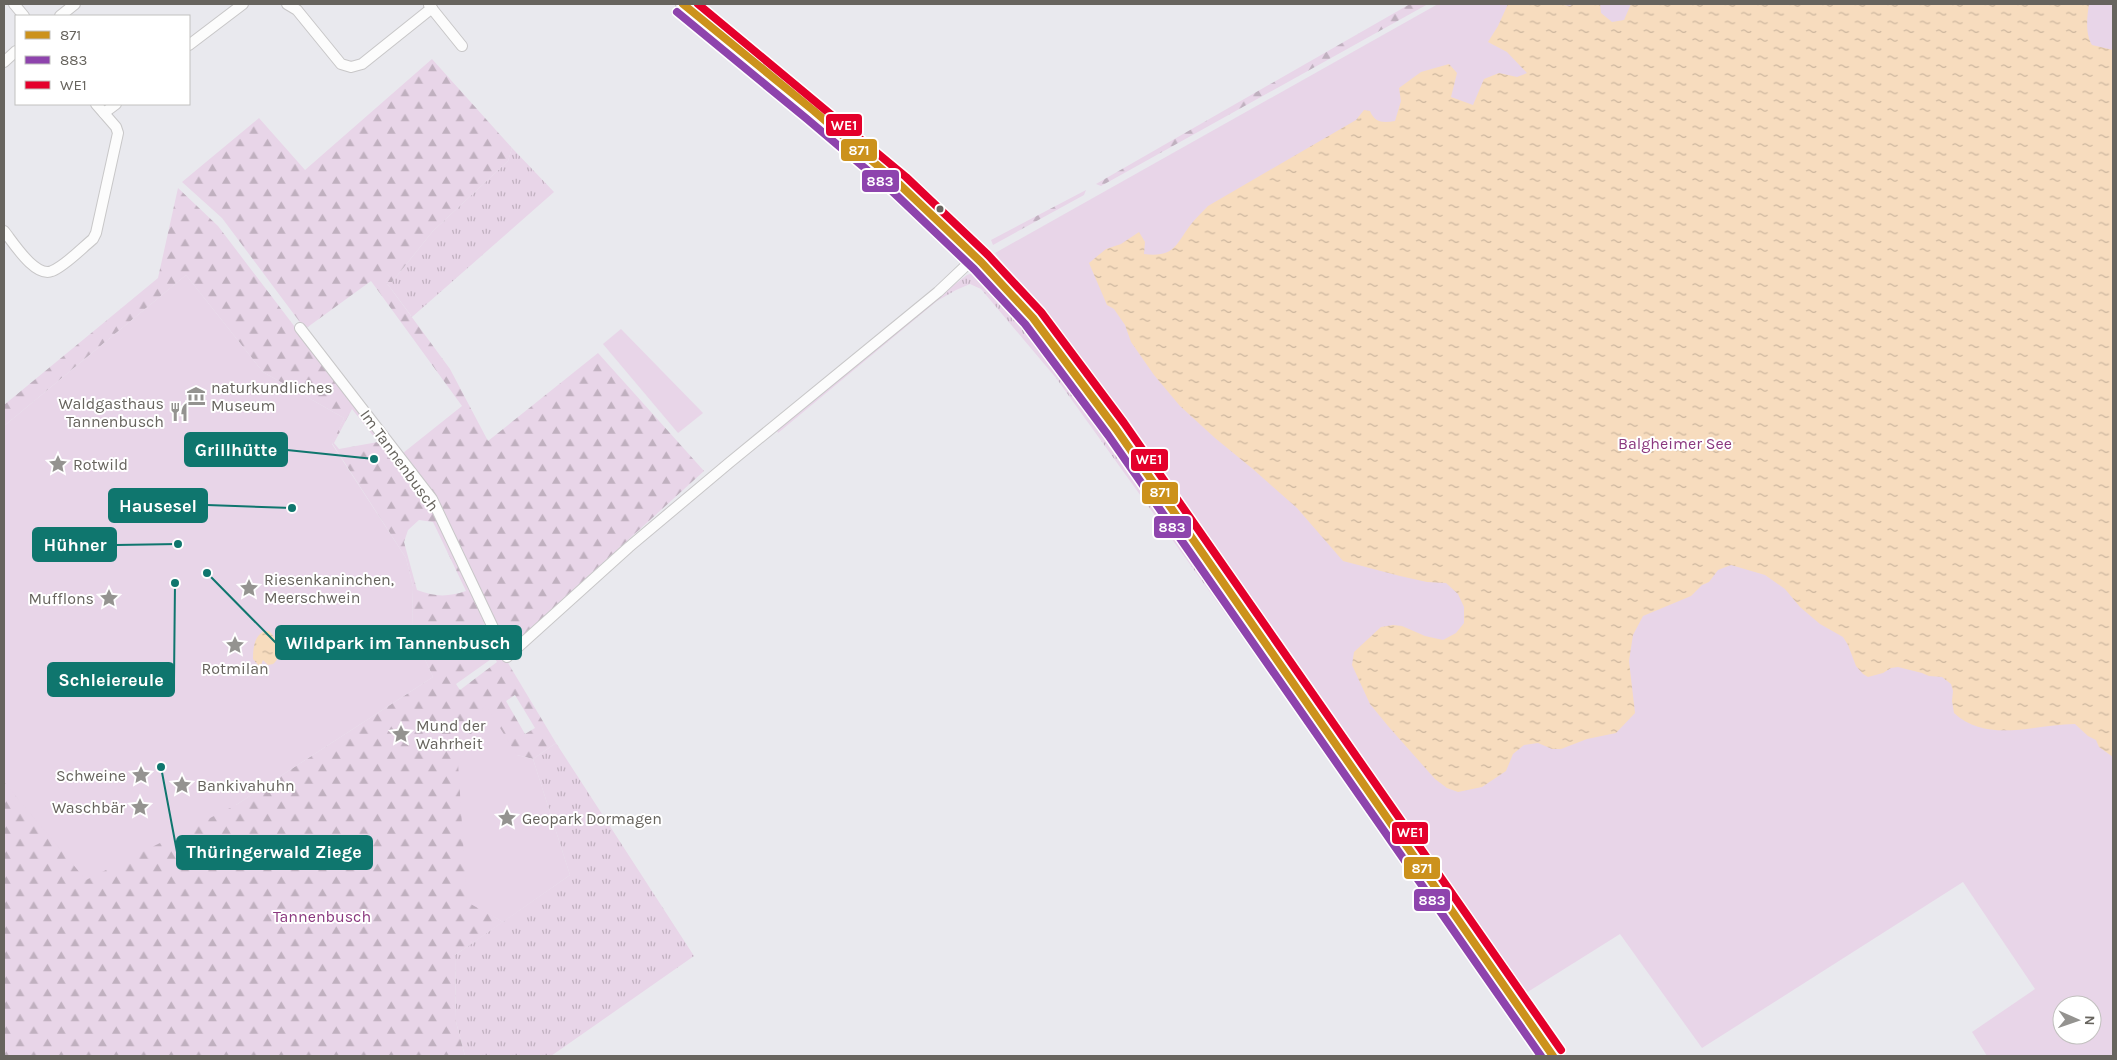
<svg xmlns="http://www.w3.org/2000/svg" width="2117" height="1060" font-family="Karla,sans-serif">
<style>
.grass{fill:url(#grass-tufts)}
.forest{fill:url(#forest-firs);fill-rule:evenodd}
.green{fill:#e8d5e8;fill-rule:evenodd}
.water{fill:url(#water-ripples)}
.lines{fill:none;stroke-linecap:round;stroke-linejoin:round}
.minor-casing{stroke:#c8c7c8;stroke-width:12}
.secondary-casing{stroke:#c7c7c7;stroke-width:16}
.minor{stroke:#fcfcfc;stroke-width:10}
.secondary{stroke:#fcfcfc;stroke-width:14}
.bus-1-casing{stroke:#fff;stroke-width:11}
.bus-2-casing{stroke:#fff;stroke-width:11}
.bus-3-casing{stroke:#fff;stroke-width:11}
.bus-1{stroke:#cc921c;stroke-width:8}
.bus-2{stroke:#8e44ad;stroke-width:8}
.bus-3{stroke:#e4002b;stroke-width:8}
.bus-dot{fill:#67645e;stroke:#fff;stroke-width:2}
.labels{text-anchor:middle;stroke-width:4;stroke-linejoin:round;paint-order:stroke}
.poi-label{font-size:16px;fill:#67645e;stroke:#fff;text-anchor:start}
.park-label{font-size:16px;fill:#8b397f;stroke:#fff}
.street-label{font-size:16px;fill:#67645e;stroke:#fff}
.leader{fill:none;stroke:#0f766e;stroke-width:2}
.callout-dot{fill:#0f766e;stroke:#fff;stroke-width:2}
.callout{fill:#0f766e;stroke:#0f766e;stroke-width:2}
.callout-label{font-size:18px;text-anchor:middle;font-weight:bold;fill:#fff}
.line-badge{stroke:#fff;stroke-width:2}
.badge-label{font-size:14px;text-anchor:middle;font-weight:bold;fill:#fff}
</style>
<defs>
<pattern id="grass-tufts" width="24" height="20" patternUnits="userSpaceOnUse" patternTransform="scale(1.25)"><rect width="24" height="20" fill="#e8d5e8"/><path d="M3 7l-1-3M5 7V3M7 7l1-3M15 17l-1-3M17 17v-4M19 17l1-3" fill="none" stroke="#c0b0bf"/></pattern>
<pattern id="forest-firs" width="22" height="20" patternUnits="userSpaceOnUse" patternTransform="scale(1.25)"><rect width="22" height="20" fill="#e8d5e8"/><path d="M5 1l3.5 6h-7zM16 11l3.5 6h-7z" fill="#c0b0bf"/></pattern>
<pattern id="water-ripples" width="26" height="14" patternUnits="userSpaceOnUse" patternTransform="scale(1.25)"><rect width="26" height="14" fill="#f7dcbe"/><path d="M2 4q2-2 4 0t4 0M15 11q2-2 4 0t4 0" fill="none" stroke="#ccb69e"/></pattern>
</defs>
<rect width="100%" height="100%" fill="#e9e9ee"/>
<!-- grass -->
<g class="grass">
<polygon points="512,148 554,192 412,317 386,282 392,282 433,231 508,161"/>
<polygon points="993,256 1069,350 1123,425 1541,1026 1539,1028 993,266"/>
<polygon points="975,272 981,274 988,281 1011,317 1043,344 1081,389 1547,1056 1540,1056 1447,927 1297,713 1056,378 981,289 970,284 956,290 937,301 778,433 776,428 934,300 967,275"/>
<polygon points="556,743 694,956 551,1056 465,1056 456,1022 455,955 570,875 533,759"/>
</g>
<!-- forest -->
<g class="forest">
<polygon points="1410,4 1428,4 1101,186 1096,184"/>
<polygon points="432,59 512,148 508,161 433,231 392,282 386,282 450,369 488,441 598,353 704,471 511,646 504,643 433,495 403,453 462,406 371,281 305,329 222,218 182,182 259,118 305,170"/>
<path d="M178,188L218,226L428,502L499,648L556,743L533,759L517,755L467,901L503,922L455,955L456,1022L465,1056H4V782L236,805L433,677L412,631L413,587L406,558L332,443L344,418L263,372L186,275L4,426V405L158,278ZM352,409L378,442L339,449L334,443ZM419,520L433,522L466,591C448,597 435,597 417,590L404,542L408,530ZM494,657L497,662L460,690L456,684ZM515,695L535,728L525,734L506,701Z"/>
<polygon points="1086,190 1084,195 993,245 991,240"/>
</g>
<!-- green -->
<g class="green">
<path d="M1438,4H2113V1056H1987L1972,1032L2035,989L1963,882L1702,1048L1620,934L1523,995L1126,421L1071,347L995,253ZM2062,1005H2092V1035H2062Z"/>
<polygon points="186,275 263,372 344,418 332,444 406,558 413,587 412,631 433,677 236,805 86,880 4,782 4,426"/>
<polygon points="621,329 703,413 678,433 603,344"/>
<polygon points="485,704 517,755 533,759 570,875 503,922 467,902 458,763"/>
</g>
<!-- water -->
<g class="water">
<path d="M1508,4H1557L1570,6L1573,4H1600L1601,13L1612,22L1624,20L1631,4H2089C2087,17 2085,33 2092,45L2113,50V757L2099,747L2096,740L2088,736L2075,724C2035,724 1988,744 1954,713L1952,701L1953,691L1951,684L1942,677L1929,676L1922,673L1898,667L1891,668L1883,673L1868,677L1863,674L1856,666L1848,645L1843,637L1820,624L1800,607L1785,589L1765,575L1731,565L1718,570L1709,582L1702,585L1691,596L1643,616L1633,635L1629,661L1635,713L1616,733L1587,739L1561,749H1552L1538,743L1524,745L1513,754L1506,771L1482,787L1458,792L1447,788L1435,779L1388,726L1370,704L1352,665L1354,652L1381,627L1393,625L1402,626L1425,636L1443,640L1456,633L1464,623V607L1458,594L1446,583L1427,582L1400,576L1343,561L1297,508L1254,470L1215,438L1180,406L1154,375L1131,342L1125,325L1114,309L1107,305L1089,263L1106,249L1121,244L1139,232L1145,242L1144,254C1176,258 1176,243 1192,223C1197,217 1203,211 1208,206L1356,120L1364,110L1370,111C1375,123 1383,123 1395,121L1401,101L1399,88L1421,72L1449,64L1457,73L1451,97L1473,105L1484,79L1499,73L1517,77L1527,73L1507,52L1488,42L1498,26Z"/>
<path d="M264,631H269C278,640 284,655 273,664L268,665L263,660L261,665L259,666L253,659C253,648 254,637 264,631Z"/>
</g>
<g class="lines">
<!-- minor casing -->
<g class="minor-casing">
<g id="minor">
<polyline points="14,4 24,16"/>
<polyline points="287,4 297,10 341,64 351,67 362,64 432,8"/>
<polyline points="429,5 462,46"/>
<polyline points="60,16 75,4"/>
<polyline points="189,45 243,4"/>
<polyline points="4,62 16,51"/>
<polyline points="104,113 116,104"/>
<path d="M4,231C13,242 35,278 52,271C65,266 82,248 93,239L96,233L118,133L116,127L96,104"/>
<polyline points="300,328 432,499 507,657 629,547 729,463 938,292 975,257"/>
</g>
</g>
<!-- secondary casing -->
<g class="secondary-casing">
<path id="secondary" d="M683,4C798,99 919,191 1020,303C1055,342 1085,386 1116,429L1553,1056"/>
</g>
<!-- minor -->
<use href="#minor" class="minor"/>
<!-- secondary -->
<use href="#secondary" class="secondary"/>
<!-- bus-1 casing -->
<g class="bus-1-casing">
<polyline id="bus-1" points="683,4 814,111 899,184 981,262 1033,318 1116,429 1553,1056"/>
</g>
<!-- bus-2 casing -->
<g class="bus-2-casing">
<polyline id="bus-2" points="677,12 807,119 893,192 974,269 1025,324 1108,435 1541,1056"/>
</g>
<!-- bus-3 casing -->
<g class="bus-3-casing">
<polyline id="bus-3" points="698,4 906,177 988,255 1041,312 1124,423 1561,1050"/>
</g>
<!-- bus-1 -->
<use href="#bus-1" class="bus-1"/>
<!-- bus-2 -->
<use href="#bus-2" class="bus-2"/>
<!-- bus-3 -->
<use href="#bus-3" class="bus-3"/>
</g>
<!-- icons -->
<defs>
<g id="museum-bare" transform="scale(1.5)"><path d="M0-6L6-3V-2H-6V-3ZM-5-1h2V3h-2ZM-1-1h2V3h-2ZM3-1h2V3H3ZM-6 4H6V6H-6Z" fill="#949390" stroke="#fff" stroke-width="2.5" paint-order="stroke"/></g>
<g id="restaurant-bare" transform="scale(1.5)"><path d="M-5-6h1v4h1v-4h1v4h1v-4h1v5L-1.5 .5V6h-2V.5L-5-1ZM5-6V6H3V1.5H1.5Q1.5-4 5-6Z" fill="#949390" stroke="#fff" stroke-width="2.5" paint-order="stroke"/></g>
<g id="sight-bare" transform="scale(1.5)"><path d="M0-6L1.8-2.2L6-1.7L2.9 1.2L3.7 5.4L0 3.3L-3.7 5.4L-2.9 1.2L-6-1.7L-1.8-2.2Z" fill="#949390" stroke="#fff" stroke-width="2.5" paint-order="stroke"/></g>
</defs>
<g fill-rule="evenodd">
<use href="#museum-bare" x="196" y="396"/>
<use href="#restaurant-bare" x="179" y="412"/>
<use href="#sight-bare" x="58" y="464"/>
<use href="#sight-bare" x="249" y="588"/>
<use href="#sight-bare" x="109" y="598"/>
<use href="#sight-bare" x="235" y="645"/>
<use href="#sight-bare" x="401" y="734"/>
<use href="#sight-bare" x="141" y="775"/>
<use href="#sight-bare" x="182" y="785"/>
<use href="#sight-bare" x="140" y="807"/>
<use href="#sight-bare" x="507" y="818"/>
</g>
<!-- markers -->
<circle class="bus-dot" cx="940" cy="209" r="4.5"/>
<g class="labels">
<!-- poi labels -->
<g class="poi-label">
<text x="211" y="393">naturkundliches<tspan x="211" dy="18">Museum</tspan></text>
<text x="164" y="409" text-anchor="end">Waldgasthaus<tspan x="164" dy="18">Tannenbusch</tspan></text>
<text x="73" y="470">Rotwild</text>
<text x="264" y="585">Riesenkaninchen,<tspan x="264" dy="18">Meerschwein</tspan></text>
<text x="94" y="604" text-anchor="end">Mufflons</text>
<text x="235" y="674" text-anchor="middle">Rotmilan</text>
<text x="416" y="731">Mund der<tspan x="416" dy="18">Wahrheit</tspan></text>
<text x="126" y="781" text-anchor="end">Schweine</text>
<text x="197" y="791">Bankivahuhn</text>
<text x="125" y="813" text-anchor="end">Waschbär</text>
<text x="522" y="824">Geopark Dormagen</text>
</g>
<!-- park labels -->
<g class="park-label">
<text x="1675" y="449">Balgheimer See</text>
<text x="322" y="922">Tannenbusch</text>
</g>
<!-- street labels -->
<g class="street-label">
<text transform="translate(400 460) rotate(54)" y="6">Im Tannenbusch</text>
</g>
</g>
<!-- callouts -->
<path class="leader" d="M374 459L287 450M292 508L207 505M178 544L116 545M207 573L276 643M175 583L174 679M161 767L177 852"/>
<g class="callout-dot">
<circle cx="374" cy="459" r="5"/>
<circle cx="292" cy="508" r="5"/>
<circle cx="178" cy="544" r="5"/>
<circle cx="207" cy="573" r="5"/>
<circle cx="175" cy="583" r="5"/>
<circle cx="161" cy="767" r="5"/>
</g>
<g class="callout">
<rect x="185" y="433" width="102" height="33" rx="5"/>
<rect x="109" y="489" width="98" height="33" rx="5"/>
<rect x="33" y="528" width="83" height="33" rx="5"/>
<rect x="276" y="626" width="245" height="33" rx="5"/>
<rect x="48" y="663" width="126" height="33" rx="5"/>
<rect x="177" y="836" width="195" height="33" rx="5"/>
</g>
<g class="callout-label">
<text x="236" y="456">Grillhütte</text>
<text x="158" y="512">Hausesel</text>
<text x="75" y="551">Hühner</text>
<text x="398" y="649">Wildpark im Tannenbusch</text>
<text x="111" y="686">Schleiereule</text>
<text x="274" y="858">Thüringerwald Ziege</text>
</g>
<g class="line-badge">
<rect x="825" y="113" width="38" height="24" rx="5" fill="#e4002b"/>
<rect x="840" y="138" width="38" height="24" rx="5" fill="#cc921c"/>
<rect x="861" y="169" width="39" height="24" rx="5" fill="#8e44ad"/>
<rect x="1130" y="448" width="39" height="24" rx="5" fill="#e4002b"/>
<rect x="1141" y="481" width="38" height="24" rx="5" fill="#cc921c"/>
<rect x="1153" y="515" width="39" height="24" rx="5" fill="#8e44ad"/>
<rect x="1391" y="821" width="38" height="24" rx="5" fill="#e4002b"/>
<rect x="1403" y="856" width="38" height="24" rx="5" fill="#cc921c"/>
<rect x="1413" y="888" width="38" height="24" rx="5" fill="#8e44ad"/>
</g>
<g class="badge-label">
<text x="844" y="130">WE1</text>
<text x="859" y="155">871</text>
<text x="880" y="186">883</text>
<text x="1149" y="464">WE1</text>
<text x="1160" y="497">871</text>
<text x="1172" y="532">883</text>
<text x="1410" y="837">WE1</text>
<text x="1422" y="873">871</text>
<text x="1432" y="905">883</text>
</g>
<!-- border -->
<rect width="2117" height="1060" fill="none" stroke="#67645e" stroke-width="10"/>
<!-- legend -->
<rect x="15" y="15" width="175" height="90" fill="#ffffff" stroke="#c2c1bf"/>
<rect x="25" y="31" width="25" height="8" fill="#cc921c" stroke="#c2c1bf"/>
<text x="60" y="40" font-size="15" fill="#67645e">871</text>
<rect x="25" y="56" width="25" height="8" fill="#8e44ad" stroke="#c2c1bf"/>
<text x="60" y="65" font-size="15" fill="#67645e">883</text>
<rect x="25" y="81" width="25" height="8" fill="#e4002b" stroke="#c2c1bf"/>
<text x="60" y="90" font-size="15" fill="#67645e">WE1</text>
<!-- north arrow -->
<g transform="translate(2077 1020) rotate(92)"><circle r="24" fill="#ffffff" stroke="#c2c1bf"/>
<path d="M0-4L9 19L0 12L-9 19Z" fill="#949390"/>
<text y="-8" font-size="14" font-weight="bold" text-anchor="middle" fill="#67645e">N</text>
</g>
</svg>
